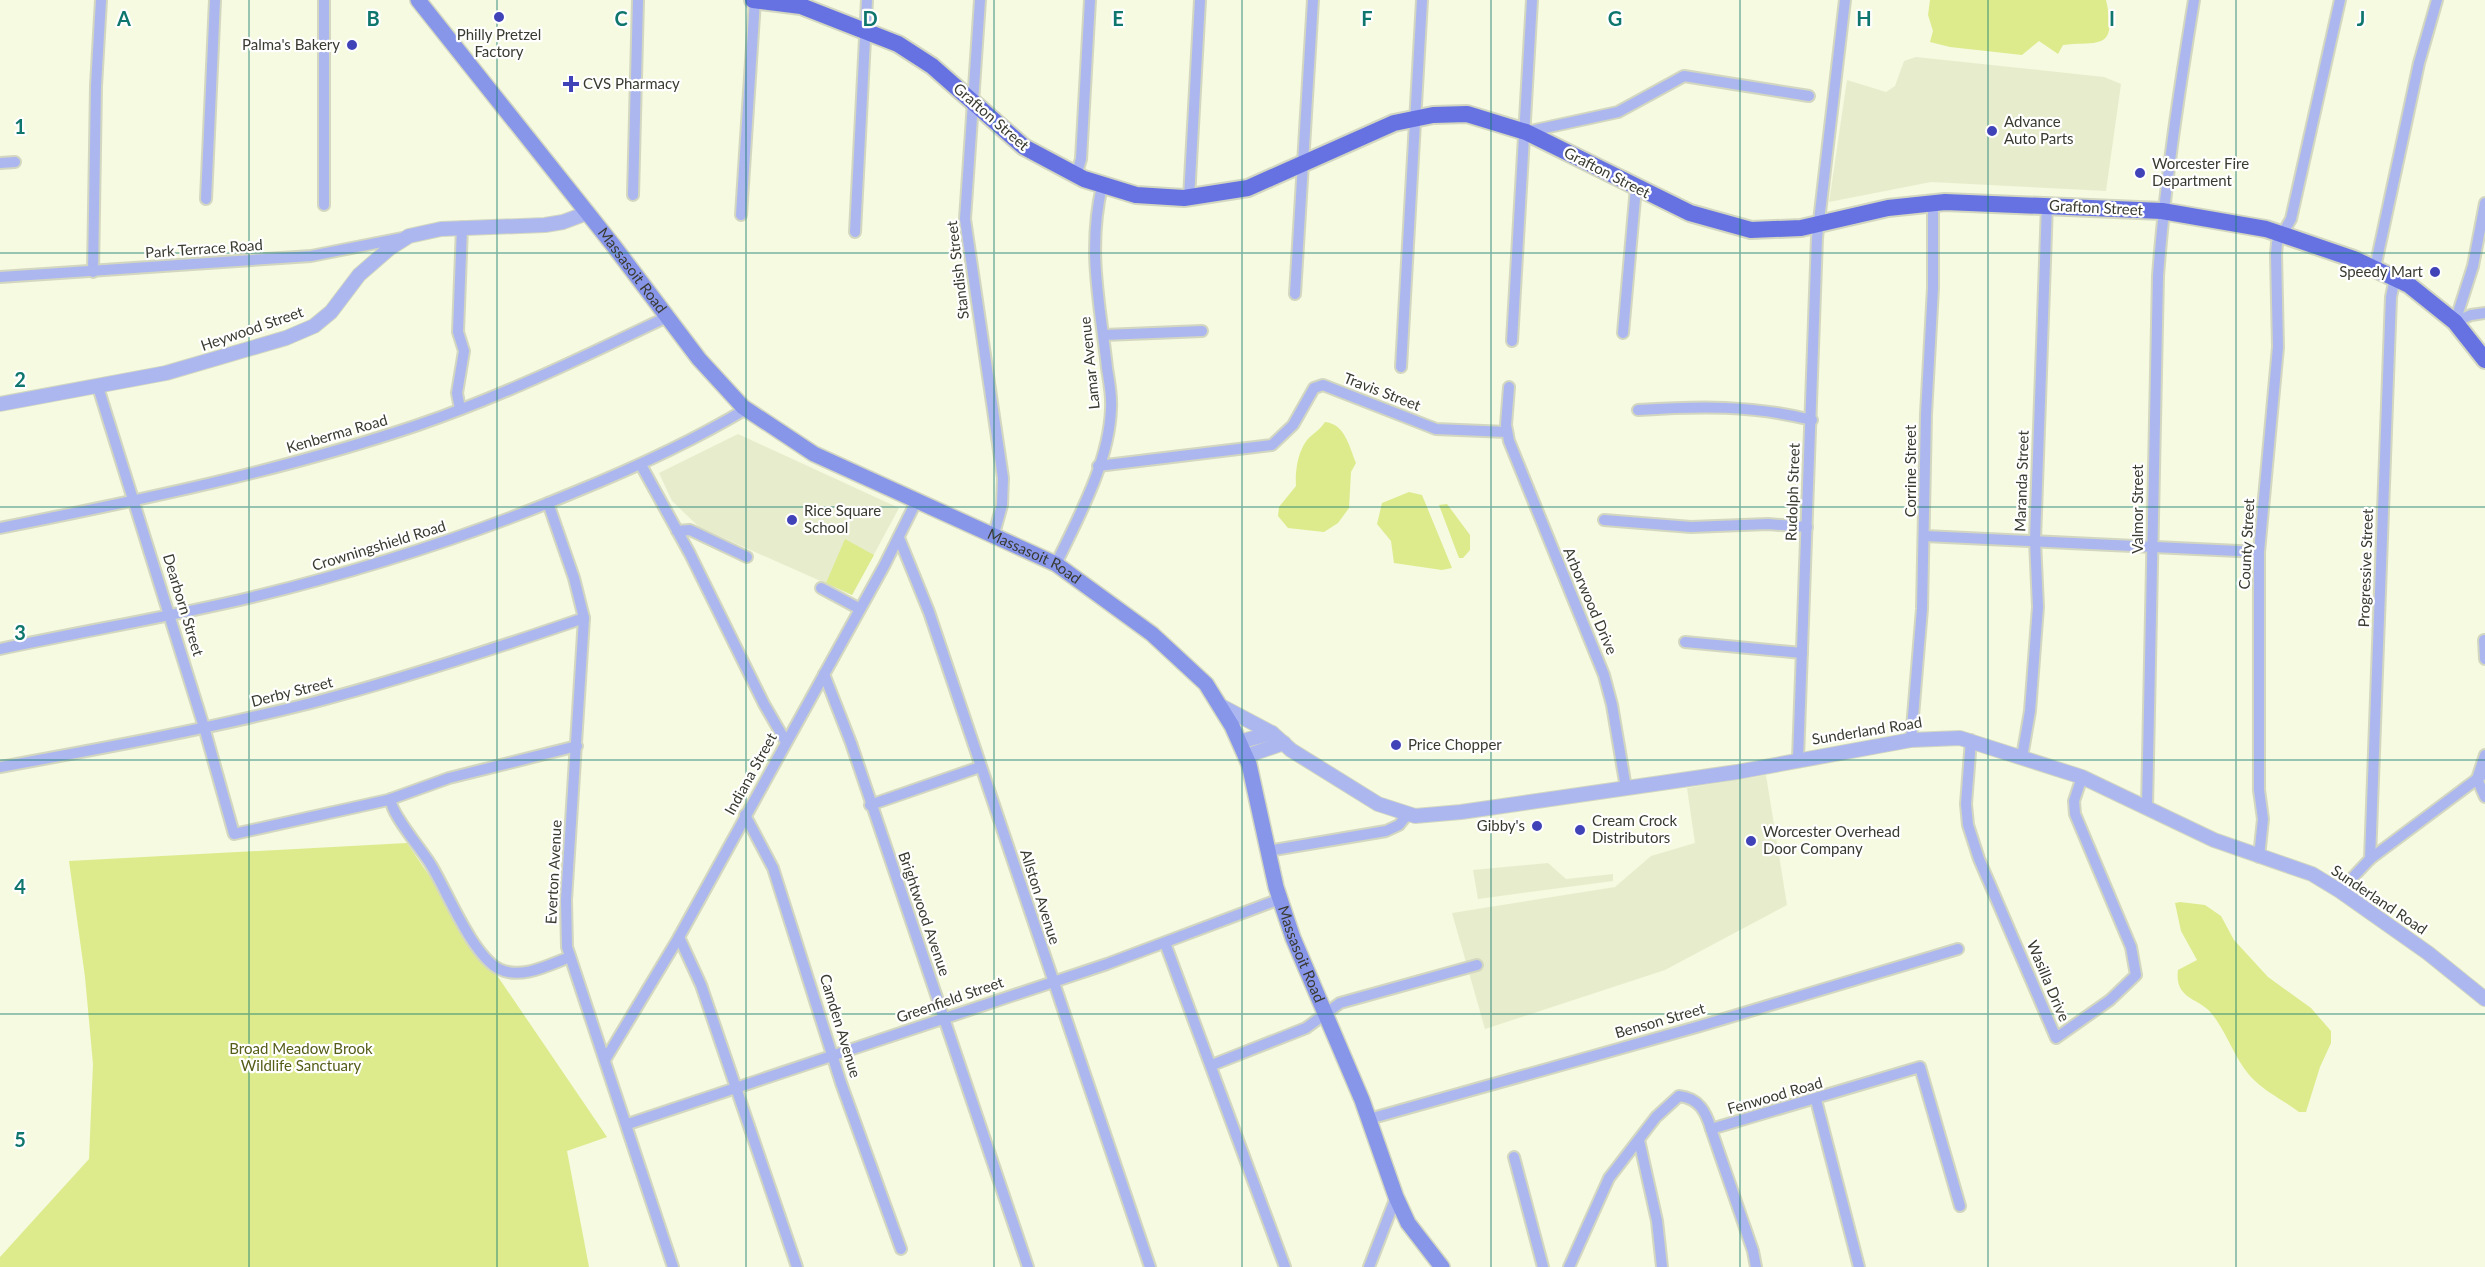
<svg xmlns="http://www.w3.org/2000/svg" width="2485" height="1267" font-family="Lato,sans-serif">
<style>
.built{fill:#e7edcc}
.green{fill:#ddeb8d}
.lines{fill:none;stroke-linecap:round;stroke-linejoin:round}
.minor-casing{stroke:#d3d7c0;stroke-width:14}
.tertiary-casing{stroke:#d3d7c0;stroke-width:16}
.secondary-casing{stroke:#d3d7c0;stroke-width:18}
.trunk-casing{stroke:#d3d7c0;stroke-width:20}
.minor{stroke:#acb7f0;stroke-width:10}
.tertiary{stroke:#acb7f0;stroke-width:14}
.secondary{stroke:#8896ea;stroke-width:15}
.trunk{stroke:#6672e2;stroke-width:16}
.grid{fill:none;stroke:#0f766e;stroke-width:1.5;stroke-opacity:0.55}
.poi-dot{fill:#4043b7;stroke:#fff;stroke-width:2}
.labels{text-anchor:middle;stroke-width:4.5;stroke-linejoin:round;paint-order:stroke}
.poi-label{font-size:15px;fill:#393a30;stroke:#fff;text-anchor:start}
.street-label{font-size:15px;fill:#393a30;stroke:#fff}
.park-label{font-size:15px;fill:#565d17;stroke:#fff}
.grid-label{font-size:20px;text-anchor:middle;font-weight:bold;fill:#0f766e;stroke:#fff;stroke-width:4.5;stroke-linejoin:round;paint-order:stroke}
</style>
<rect width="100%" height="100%" fill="#f5fae0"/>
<!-- built -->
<g class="built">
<polygon points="1916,57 2104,77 2121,84 2106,191 1931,182 1829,202 1847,80 1886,92 1895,86 1904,61"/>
<polygon points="738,434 899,508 852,595 699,527 672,501 659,473"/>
<polygon points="1766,775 1787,905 1665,970 1485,1029 1452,913 1615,887 1651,856 1695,843 1687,788"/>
<polygon points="1548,863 1566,879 1613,874 1613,881 1478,899 1473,870"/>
</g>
<!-- green -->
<g class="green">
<path d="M1930,0H2106C2118,52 2098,41 2063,45L2058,54L2039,41L2022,55L1950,47L1930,42L1933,31L1928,15Z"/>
<path d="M1325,422C1345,424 1349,446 1356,463L1351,472L1349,508L1338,523L1324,532L1288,528L1278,516L1279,507L1296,486C1295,471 1298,447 1311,436C1317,431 1320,429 1325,422Z"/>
<polygon points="1409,492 1422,495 1452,568 1442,570 1394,563 1391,541 1377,524 1382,503"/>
<polygon points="1447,504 1470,535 1470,550 1463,558 1459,558 1439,505"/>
<polygon points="845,539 874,555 852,595 826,583"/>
<polygon points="407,843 607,1137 567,1151 589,1267 0,1267 0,1257 89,1159 93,1064 85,977 69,861"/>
<path d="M2180,902L2205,905L2221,916L2234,940L2268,977L2311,1008L2331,1031V1043L2320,1067L2306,1112H2299C2285,1101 2267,1093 2254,1080C2235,1061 2228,1034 2212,1014C2200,998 2174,1000 2178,970L2197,960L2181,931L2175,903Z"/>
</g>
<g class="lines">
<!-- minor casing -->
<g class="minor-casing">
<g id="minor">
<polyline points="324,0 324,205"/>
<polyline points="980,0 965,219 1003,478 1002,505 994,534"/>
<polyline points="1526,132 1618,112 1684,76 1809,96"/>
<polyline points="0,163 15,162"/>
<polyline points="1076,176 1081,159 1090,0"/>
<polyline points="633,195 638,0"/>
<polyline points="1189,198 1200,0"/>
<polyline points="206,199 215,0"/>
<polyline points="741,215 755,0"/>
<polyline points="855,232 867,0"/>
<polyline points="2375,268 2419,63 2437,0"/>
<polyline points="93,272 96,86 101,0"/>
<polyline points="0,277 311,256 402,238"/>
<polyline points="1295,294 1313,0"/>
<polyline points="2455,322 2473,266 2485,203"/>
<polyline points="2455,322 2471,315 2485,313"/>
<polyline points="1623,333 1636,187"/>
<polyline points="1104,335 1202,331"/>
<polyline points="1512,341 1532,0"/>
<polyline points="1401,367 1422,0"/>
<polyline points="98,387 204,727 234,834 388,800 449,778 577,746"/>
<polyline points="1509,387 1506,425 1509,441 1604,675 1612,705 1626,788"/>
<polyline points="460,409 457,393 464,351 458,332 462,227"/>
<path d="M1638,410C1700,406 1751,405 1812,420"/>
<polyline points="641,465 690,554 764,704 786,742"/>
<polyline points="1098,466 1272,445 1293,425 1314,388 1323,385 1436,429 1507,432"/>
<polyline points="548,503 574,578 584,618 566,900 567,947 673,1267"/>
<polyline points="1604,520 1691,527 1768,524 1807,527"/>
<path d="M0,528C140,500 282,471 418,425C503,396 585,356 667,317"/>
<polyline points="677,531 690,530 747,557"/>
<polyline points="1925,536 2259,552"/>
<polyline points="899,538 929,612 1150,1267"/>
<path d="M1056,564C1079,516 1109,462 1111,409C1112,395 1109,381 1107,368C1100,303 1087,251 1102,186"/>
<polyline points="821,588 860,609"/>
<polyline points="2484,640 2485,659"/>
<polyline points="1685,642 1802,653"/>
<path d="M0,649C84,631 169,617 253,597C363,570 470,536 575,492C634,468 691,442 746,409"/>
<polyline points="824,674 851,743 1028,1267"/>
<polyline points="1911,740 1922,609 1926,414 1933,288 1933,203"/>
<polyline points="1971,740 1966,804 1968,825 1979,859 2056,1038 2110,1000 2136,975 2131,947 2075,814 2074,801 2082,777"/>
<polyline points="2485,755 2477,779 2485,797"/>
<polyline points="2022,757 2030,711 2038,607 2035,540 2047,205"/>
<polyline points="1798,759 1817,238 1845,0"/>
<path d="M0,767C104,748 208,729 311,703C403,679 494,649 584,618"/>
<path d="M391,799C389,812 423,851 431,865C447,891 472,955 499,969C522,980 548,965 570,957"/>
<polyline points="870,805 980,767"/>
<path d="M2147,807L2158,276C2165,183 2179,92 2194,0"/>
<polyline points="745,815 773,868 841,1083 901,1249"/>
<polyline points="1268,851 1386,831 1399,825 1407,815"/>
<polyline points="2259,857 2263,819 2259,790 2259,552 2278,347 2276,254 2277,243 2291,219 2340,0"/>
<polyline points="2370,859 2391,297 2395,278"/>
<polyline points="2340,891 2370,859 2485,773"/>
<polyline points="679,937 701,985 797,1267"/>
<polyline points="1165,943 1285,1267"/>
<polyline points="605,1060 679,937 884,566 917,500"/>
<polyline points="1212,1065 1306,1028 1340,1003 1477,965"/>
<polyline points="1816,1100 1859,1267"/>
<polyline points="1369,1119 1700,1026 1958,949"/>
<polyline points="628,1124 1107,964 1280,899"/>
<polyline points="1711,1129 1753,1251 1756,1267"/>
<polyline points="1639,1140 1657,1221 1662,1267"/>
<polyline points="1514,1157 1543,1267"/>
<polyline points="1369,1267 1396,1197"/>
<path d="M1569,1267L1609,1178L1656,1117L1679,1096C1699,1098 1706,1112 1711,1129L1920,1067L1960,1206"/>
</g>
</g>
<!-- tertiary casing -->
<g class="tertiary-casing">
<g id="tertiary">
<polyline points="0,404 166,373 286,338 314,326 331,312 359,275 390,248 409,236 441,229 545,225 563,222 587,213"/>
<polyline points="1221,706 1272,733 1291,750 1378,804 1415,816 1461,812 1737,772 1911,740 1960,738 2082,777 2214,840 2312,874 2340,891 2428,953 2485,999"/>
<polyline points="1239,742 1272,733"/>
<polyline points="1246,756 1284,743"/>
</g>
</g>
<!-- secondary casing -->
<g class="secondary-casing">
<g id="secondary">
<path id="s1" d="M418,0L613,245L699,359L743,407L814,454L1056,564L1152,634L1206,684L1232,726L1249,764L1276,887L1293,938L1362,1100L1396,1197L1408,1223L1442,1267"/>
</g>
</g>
<!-- trunk casing -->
<g class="trunk-casing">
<polyline id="trunk" points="753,0 801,6 898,44 932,66 1024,147 1084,179 1136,195 1184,198 1248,188 1394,123 1433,115 1467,114 1526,132 1690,213 1751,230 1801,228 1888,208 1945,202 2162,211 2266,229 2354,259 2409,285 2455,322 2485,360"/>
</g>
<!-- minor -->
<use href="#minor" class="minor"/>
<!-- tertiary -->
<use href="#tertiary" class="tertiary"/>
<!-- secondary -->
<use href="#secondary" class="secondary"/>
<!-- trunk -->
<use href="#trunk" class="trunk"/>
</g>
<!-- grid -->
<path class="grid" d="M249,0V1267M497,0V1267M746,0V1267M994,0V1267M1242,0V1267M1491,0V1267M1740,0V1267M1988,0V1267M2236,0V1267M0,253H2485M0,507H2485M0,760H2485M0,1014H2485"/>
<!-- markers -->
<g class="poi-dot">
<circle cx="499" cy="17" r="6"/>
<circle cx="352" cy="45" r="6"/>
<path d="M568 75h6v6h6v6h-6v6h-6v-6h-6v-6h6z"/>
<circle cx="1992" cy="131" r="6"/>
<circle cx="2140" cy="173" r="6"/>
<circle cx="2435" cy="272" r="6"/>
<circle cx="792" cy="520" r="6"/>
<circle cx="1396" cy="745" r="6"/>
<circle cx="1537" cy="826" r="6"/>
<circle cx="1580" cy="830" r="6"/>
<circle cx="1751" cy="841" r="6"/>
</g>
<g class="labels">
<!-- poi labels -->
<g class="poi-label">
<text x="499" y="40" text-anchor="middle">Philly Pretzel<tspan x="499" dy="17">Factory</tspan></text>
<text x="340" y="50" text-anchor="end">Palma's Bakery</text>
<text x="583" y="89">CVS Pharmacy</text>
<text x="2004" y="127">Advance<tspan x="2004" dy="17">Auto Parts</tspan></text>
<text x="2152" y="169">Worcester Fire<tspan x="2152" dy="17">Department</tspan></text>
<text x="2423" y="277" text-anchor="end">Speedy Mart</text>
<text x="804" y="516">Rice Square<tspan x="804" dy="17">School</tspan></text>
<text x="1408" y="750">Price Chopper</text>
<text x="1592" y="826">Cream Crock<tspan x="1592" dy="17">Distributors</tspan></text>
<text x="1525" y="831" text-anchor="end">Gibby's</text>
<text x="1763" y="837">Worcester Overhead<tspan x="1763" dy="17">Door Company</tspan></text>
</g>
<!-- street labels -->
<g class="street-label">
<text transform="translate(991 117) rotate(41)" y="5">Grafton Street</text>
<text transform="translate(1607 173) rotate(27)" y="5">Grafton Street</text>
<text transform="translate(2096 208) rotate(3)" y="5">Grafton Street</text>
<text transform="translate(204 249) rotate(-4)" y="5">Park Terrace Road</text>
<text transform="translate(958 270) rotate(-97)" y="5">Standish Street</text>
<text dy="5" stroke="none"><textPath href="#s1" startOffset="345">Massasoit Road</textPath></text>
<text transform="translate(252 329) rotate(-19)" y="5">Heywood Street</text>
<text transform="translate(1090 363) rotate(-96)" y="5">Lamar Avenue</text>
<text transform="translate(1382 392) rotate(21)" y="5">Travis Street</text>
<text transform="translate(337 434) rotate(-16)" y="5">Kenberma Road</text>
<text transform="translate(1911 471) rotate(-90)" y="5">Corrine Street</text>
<text transform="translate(2022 481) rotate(-88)" y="5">Maranda Street</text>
<text transform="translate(1793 492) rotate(-88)" y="5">Rudolph Street</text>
<text transform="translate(2138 509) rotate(-90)" y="5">Valmor Street</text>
<text transform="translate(2247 544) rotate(-87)" y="5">County Street</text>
<text transform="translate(379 546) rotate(-17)" y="5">Crowningshield Road</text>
<text dy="5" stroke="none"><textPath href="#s1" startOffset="849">Massasoit Road</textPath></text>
<text transform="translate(2366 568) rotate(-88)" y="5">Progressive Street</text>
<text transform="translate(1590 601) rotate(67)" y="5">Arborwood Drive</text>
<text transform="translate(183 605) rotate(73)" y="5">Dearborn Street</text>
<text transform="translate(292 692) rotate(-14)" y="5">Derby Street</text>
<text transform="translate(1867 731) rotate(-9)" y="5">Sunderland Road</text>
<text transform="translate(751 774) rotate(-61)" y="5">Indiana Street</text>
<text transform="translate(554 872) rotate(-87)" y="5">Everton Avenue</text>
<text transform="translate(1040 897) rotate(72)" y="5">Allston Avenue</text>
<text transform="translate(2379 900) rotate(34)" y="5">Sunderland Road</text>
<text transform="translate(924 914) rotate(71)" y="5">Brightwood Avenue</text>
<text dy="5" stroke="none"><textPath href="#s1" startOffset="1353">Massasoit Road</textPath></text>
<text transform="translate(2048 981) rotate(67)" y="5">Wasilla Drive</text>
<text transform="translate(950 1000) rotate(-19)" y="5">Greenfield Street</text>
<text transform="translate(1660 1021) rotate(-16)" y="5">Benson Street</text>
<text transform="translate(840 1026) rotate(73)" y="5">Camden Avenue</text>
<text transform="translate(1775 1096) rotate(-16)" y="5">Fenwood Road</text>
</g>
<!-- park labels -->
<g class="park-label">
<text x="301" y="1054">Broad Meadow Brook<tspan x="301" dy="17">Wildlife Sanctuary</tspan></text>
</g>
</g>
<g class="grid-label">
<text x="124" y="26">A</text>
<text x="373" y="26">B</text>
<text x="621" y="26">C</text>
<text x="870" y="26">D</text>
<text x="1118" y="26">E</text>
<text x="1367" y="26">F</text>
<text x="1615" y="26">G</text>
<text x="1864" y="26">H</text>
<text x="2112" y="26">I</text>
<text x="2361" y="26">J</text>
<text x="20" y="134">1</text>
<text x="20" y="387">2</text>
<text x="20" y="640">3</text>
<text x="20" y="894">4</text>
<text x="20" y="1147">5</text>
</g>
</svg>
